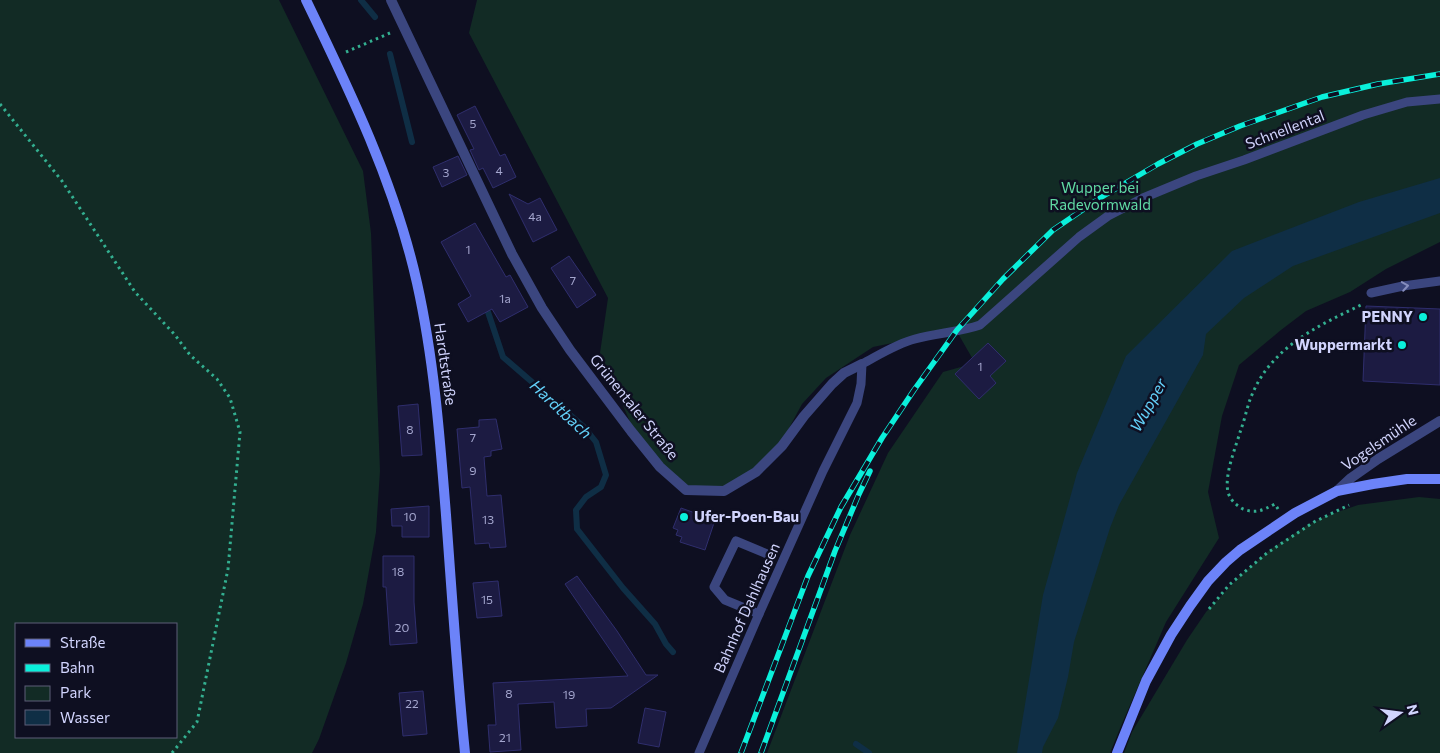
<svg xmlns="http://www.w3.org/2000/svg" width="1440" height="753" font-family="Commissioner,sans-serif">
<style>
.green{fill:#122b25;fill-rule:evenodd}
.water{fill:#0f2e45}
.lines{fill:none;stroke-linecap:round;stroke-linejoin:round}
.stream{stroke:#0f2e45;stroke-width:6}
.building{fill:#1c1b42;stroke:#2f2e6d}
.path{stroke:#33af90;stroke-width:3;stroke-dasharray:2.5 4;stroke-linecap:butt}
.service{stroke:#3b467f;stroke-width:9}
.minor{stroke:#3b467f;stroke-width:10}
.secondary{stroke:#6c83f9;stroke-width:10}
.rail-casing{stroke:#0af0db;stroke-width:5.5}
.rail{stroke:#0e0f21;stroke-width:4;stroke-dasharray:11;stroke-linecap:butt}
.oneway{stroke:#868dbe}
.poi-dot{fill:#0af0db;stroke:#0e0f21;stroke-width:2}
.labels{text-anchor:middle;stroke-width:5;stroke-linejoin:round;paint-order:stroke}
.number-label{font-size:12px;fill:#a4a6ce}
.street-label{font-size:15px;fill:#d1d4fd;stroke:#0e0f21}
.park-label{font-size:15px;fill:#60daa4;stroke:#0e0f21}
.poi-label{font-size:15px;font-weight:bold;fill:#d1d4fd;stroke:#0e0f21;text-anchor:end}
.water-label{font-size:16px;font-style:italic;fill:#63d0f9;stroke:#0e0f21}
</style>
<rect width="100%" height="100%" fill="#0e0f21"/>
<!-- green -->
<g class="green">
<path d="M0,0H279L363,171L371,233L380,471L376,532L363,604L346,663L319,739L312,753H0ZM16,624H176V737H16Z"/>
<polygon points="477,0 1440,0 1440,242 1386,269 1350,292 1306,311 1281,330 1239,365 1222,416 1208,492 1219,538 1166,622 1121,726 1110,753 767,753 850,535 888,453 943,372 975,363 956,330 873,347 826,378 802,404 780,445 753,471 723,488 686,487 664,465 631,424 600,353 608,298 469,33"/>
<polygon points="1419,497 1440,499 1440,753 1124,753 1132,732 1187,640 1206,612 1240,576 1271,549 1306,526 1326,516 1358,505"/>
</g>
<!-- water -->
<polygon class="water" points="1440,178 1440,213 1293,266 1244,298 1206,334 1203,355 1119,505 1110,528 1074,642 1068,677 1058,718 1043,747 1042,753 1017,753 1043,595 1077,473 1126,356 1232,251 1359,202"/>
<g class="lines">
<!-- stream -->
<g class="stream">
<polyline points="361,0 375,17"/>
<polyline points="390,54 412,142"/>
<polyline points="488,312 503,357 584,427 596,442 606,475 601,487 586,497 576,510 577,529 623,588 655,624 666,644 673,652"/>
<polyline points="856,744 869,753"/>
</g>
</g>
<!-- building -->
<g class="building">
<polygon points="475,106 500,156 505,154 516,177 493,188 483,168 479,170 470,150 474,149 457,115"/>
<polygon points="458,156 467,175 442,187 433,167"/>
<polygon points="509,194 528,204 540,198 557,230 533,242"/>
<polygon points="475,223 506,277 510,275 528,307 500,322 492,309 468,322 458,304 471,296 441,242"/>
<polygon points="569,256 596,295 577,308 551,268"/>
<polygon points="1366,306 1440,309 1440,385 1363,381"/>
<polygon points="988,343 1006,361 990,376 996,383 979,399 955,374"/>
<polygon points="418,404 422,455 402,456 398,406"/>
<polygon points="496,419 502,449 491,451 491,456 484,457 487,496 501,495 506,547 490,548 489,543 475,544 470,487 462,488 457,429 479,427 479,420"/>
<polygon points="429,506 429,537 402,537 402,526 392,526 391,509"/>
<polygon points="681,508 715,520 705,550 680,542 682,537 676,535 678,530 673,528"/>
<polygon points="383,556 414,556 414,602 417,643 390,645 386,587 383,587"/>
<polygon points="577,576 617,631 646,675 658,675 611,708 586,709 587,726 556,728 554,702 518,704 521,750 490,752 488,725 496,725 493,683 628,676 565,584"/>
<polygon points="498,581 502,616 477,618 473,583"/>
<polygon points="423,691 427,734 403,736 399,693"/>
<polygon points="645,708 666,712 659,747 638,743"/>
</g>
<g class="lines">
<!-- path -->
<g class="path">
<polyline points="346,52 390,33"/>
<polyline points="0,104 62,181 135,292 175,335 190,355 217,379 230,398 240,432 228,569 197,722 172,753"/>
<path d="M1278,509L1275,504C1263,510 1256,514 1243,509C1236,505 1230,500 1228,492C1224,474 1236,447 1241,429C1245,419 1247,407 1251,397C1255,387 1260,378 1266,370C1290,338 1328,321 1363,304"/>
<polyline points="1209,609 1229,585 1267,553 1314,522 1349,505"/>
</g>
<!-- service -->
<g class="service">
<polyline points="1371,293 1403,286 1440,281"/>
<polyline points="759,614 725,600 714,587 736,541 767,554"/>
<path d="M699,753L759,614L823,471L857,403L861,384L862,364C879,355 896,344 915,339C937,333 960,332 980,325L1079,237L1108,216L1143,198L1196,176L1244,160L1363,115L1407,102L1440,99"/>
</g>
<!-- minor -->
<g class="minor">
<polyline points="391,0 512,254 542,308 570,350 631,431 660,467 686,490 724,491 756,472 782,446 804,416 832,384 844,373 862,364"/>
<polyline points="1337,491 1351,478 1378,459 1440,421"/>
</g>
<!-- secondary -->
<g class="secondary">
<path d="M306,0C350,91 395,184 417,283C434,359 440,438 446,515C452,595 457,674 465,753"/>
<polyline points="1117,753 1146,681 1171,635 1190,606 1208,581 1226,562 1240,550 1295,513 1337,491 1373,484 1407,479 1440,479"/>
</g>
<!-- rail casing -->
<g class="rail-casing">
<g id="rail">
<polyline points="741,753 808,576 841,507 882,438 914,390 957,330 1003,279 1053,230 1100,198 1158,164 1197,144 1240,126 1322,97 1378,84 1440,74"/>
<polyline points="761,753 835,551 859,494 870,471"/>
</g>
</g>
<!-- rail -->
<use href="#rail" class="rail"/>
</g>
<!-- one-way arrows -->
<defs><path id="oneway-chevron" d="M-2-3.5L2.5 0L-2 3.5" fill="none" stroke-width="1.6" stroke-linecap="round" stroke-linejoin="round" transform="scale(1.25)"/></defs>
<use class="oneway" href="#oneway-chevron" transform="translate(1405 286) rotate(-9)"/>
<!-- markers -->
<g class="poi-dot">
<circle cx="1423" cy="317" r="5"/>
<circle cx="1402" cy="345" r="5"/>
<circle cx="684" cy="517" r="5"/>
</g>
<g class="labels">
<!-- number labels -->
<g class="number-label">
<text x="473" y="128">5</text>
<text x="499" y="175">4</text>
<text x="446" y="177">3</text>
<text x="535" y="221">4a</text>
<text x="468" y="254">1</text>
<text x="573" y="285">7</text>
<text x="505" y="303">1a</text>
<text x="980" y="371">1</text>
<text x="410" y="434">8</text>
<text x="473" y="442">7</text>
<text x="473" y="475">9</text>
<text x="410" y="521">10</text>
<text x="488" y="524">13</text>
<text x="398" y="576">18</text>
<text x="487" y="604">15</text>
<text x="402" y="632">20</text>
<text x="509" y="698">8</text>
<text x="569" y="699">19</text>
<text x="412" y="708">22</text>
<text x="505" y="742">21</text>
</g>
<!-- street labels -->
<g class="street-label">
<text transform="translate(1285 130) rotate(-21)" y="5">Schnellental</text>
<text transform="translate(445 364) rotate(82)" y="5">Hardtstraße</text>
<text transform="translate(634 407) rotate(51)" y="5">Grünentaler Straße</text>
<text transform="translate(1379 443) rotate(-34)" y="5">Vogelsmühle</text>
<text transform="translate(747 608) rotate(-66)" y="5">Bahnhof Dahlhausen</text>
</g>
<!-- park labels -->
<g class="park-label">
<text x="1100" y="193">Wupper bei<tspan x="1100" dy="17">Radevormwald</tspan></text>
</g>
<!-- poi labels -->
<g class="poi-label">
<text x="1413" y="322">PENNY</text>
<text x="1392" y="350">Wuppermarkt</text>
<text x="694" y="522" text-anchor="start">Ufer-Poen-Bau</text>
</g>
<!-- water labels -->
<g class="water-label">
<text transform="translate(1148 405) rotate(-61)" y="6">Wupper</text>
<text transform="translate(561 409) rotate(43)" y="6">Hardtbach</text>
</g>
</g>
<!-- legend -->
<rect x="15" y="623" width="162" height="115" fill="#0e0f21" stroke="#5c5e79"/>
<rect x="25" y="639" width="25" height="8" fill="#6c83f9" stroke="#5c5e79"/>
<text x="60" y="648" font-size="15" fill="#d1d4fd">Straße</text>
<rect x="25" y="664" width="25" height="8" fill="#0af0db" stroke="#5c5e79"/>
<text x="60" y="673" font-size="15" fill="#d1d4fd">Bahn</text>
<rect x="25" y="686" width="25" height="15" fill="#122b25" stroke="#5c5e79"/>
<text x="60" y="698" font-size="15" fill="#d1d4fd">Park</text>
<rect x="25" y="710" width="25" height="15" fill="#0f2e45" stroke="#5c5e79"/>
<text x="60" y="723" font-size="15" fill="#d1d4fd">Wasser</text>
<!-- north arrow -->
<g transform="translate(1400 713) rotate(76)" stroke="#0e0f21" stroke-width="4" paint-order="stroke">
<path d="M0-4L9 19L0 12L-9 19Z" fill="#d1d4fd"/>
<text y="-8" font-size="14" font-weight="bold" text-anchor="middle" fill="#d1d4fd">N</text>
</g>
</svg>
